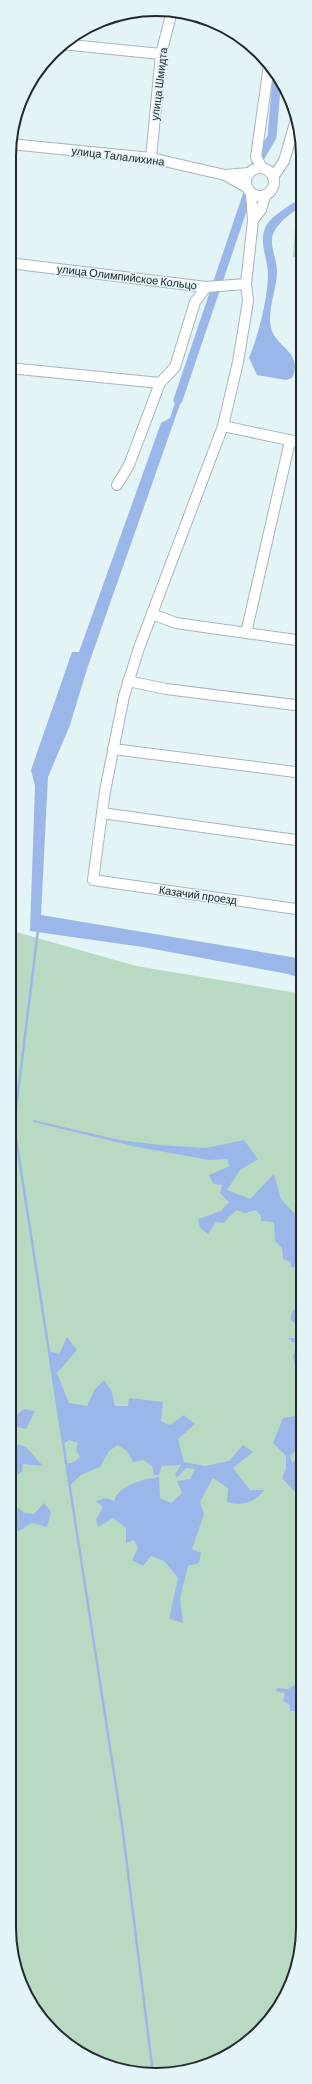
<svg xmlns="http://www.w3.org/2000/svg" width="312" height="2084" font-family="Barlow,sans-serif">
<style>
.green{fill:#b9dac2}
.water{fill:#9bb7e9}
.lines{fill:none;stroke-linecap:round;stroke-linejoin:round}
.stream{stroke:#9bb7e9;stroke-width:2.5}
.canal{stroke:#9bb7e9;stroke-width:9}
.minor-casing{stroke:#a6b6b8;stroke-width:12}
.minor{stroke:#fff;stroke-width:10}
.labels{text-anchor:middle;stroke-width:3;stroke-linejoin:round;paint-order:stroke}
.street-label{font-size:11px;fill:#242a2b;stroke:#e2f4f6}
.rim{fill:none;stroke:#242a2b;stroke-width:2}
</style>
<rect width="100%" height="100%" fill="#e2f4f6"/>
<!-- green -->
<g class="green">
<polygon points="295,227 303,227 303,258 293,257"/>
<polygon points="9,930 136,966 303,994 303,1938 288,1993 253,2038 203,2067 147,2075 100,2064 52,2032 20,1984 9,1928"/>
</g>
<!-- water -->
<g class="water">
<path d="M299,199L303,205C293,212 282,219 275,230C267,242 277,258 277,271C277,291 267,308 271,328C276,348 304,352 292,378L286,380L257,375L249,358C259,333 267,302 268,275C268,258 258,242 266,226C272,215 288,207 299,199Z"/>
<polygon points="180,388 185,390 87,669 70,725 48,777 41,915 303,959 303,979 288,974 143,947 30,931 35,786 31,770 72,652 79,652 161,423 170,418"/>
<polygon points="33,1120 120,1140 160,1145 206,1148 244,1140 258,1159 240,1170 227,1190 250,1199 274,1174 281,1199 298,1217 303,1217 303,1263 292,1268 290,1262 283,1259 282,1248 275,1241 274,1222 261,1221 261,1216 256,1210 246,1213 236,1210 224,1223 216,1222 208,1234 200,1228 198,1219 221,1211 229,1202 220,1193 222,1185 213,1184 209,1175 230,1166 227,1159 209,1160 137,1147 33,1122"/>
<polygon points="303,1309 303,1365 295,1365 293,1357 296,1344 287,1338 299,1338 300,1328 290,1319 293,1310"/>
<path d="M67,1337L77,1350L57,1373L69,1403L87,1406L95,1389L104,1380L112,1392L115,1406H128L129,1398L163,1402L161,1421L170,1425L184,1415L195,1424L178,1439L184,1462L205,1466L229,1461L243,1445L253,1452L233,1468L250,1490H264C256,1502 241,1507 227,1502L228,1488L213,1478L200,1502L204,1514L192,1549L201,1553L199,1563L188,1566L180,1598L183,1623L169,1619L178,1578L164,1561L151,1556L143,1566L132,1560L138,1548L134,1540L126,1543V1528L113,1518L98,1527L96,1520L103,1507L96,1501L106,1498L114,1501C119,1485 143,1479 159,1477L160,1498L171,1503L182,1493L177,1481L190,1479L195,1469L186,1468L177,1478L175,1474L181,1465L162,1466L159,1475H154L152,1466L143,1460L133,1462L127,1451L118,1445L109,1451L100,1467L81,1475L69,1486L66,1464L74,1462L80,1457L76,1450L78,1443L69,1440L63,1444L48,1351L59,1354Z"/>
<path d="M24,1409L35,1411L26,1429L17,1427L9,1434C9,1421 14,1417 24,1409Z"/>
<polygon points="301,1415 303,1443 290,1456 292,1463 303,1453 303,1475 295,1492 282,1478 286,1469 286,1456 273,1443 283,1418"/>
<polygon points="9,1436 14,1443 26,1447 43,1466 23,1464 22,1472 13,1477 14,1505 25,1513 34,1514 44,1503 51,1512 47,1527 32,1523 19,1531 9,1527"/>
<polygon points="303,1680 303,1716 298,1711 290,1711 290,1705 283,1701 285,1693 275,1691 278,1688 288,1689"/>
</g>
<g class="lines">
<!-- stream -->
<polyline class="stream" points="38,930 14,1125 122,1825 153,2074"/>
<!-- canal -->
<g class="canal">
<polyline points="256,164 272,137 277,76"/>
<polyline points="178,400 249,190"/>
</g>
<!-- minor casing -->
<g class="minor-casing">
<g id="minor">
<polyline points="61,44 161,54"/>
<polyline points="10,144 151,158 225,175"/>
<polyline points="151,158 161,54 172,11"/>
<circle cx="260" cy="182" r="14"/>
<polyline points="262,168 256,157 269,65"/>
<polyline points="273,177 284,161 296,120"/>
<polyline points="246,187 225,175 249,173"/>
<polyline points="251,193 253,220 246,284 248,301 238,362 223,426 139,648 124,696 105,791 93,880 303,910"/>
<polyline points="253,220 261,210 265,196"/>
<polyline points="9,263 206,287 246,284"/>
<polyline points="9,368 160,383"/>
<polyline points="223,426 303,443"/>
<polyline points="117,485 129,465 160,383 175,367 195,302 206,287"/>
<polyline points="152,614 176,623 303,641"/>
<polyline points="246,633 290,441"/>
<polyline points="128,681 166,689 303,706"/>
<polyline points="113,749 303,773"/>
<polyline points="102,813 303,841"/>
</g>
</g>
<!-- minor -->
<use href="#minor" class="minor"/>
</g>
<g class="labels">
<!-- street labels -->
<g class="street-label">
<text transform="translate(159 84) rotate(-83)" y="4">улица Шмидта</text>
<text transform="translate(118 156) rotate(7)" y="4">улица Талалихина</text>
<text transform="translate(127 277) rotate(7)" y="4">улица Олимпийское Кольцо</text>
<text transform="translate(198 895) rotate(8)" y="4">Казачий проезд</text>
</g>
</g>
<!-- crop -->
<path d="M0 0H312V2084H0ZM156 16H156A140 140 0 0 1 296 156V1928A140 140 0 0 1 156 2068H156A140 140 0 0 1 16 1928V156A140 140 0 0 1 156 16Z" fill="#e2f4f6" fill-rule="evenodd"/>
<path class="rim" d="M156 16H156A140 140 0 0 1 296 156V1928A140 140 0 0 1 156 2068H156A140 140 0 0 1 16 1928V156A140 140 0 0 1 156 16Z"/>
</svg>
